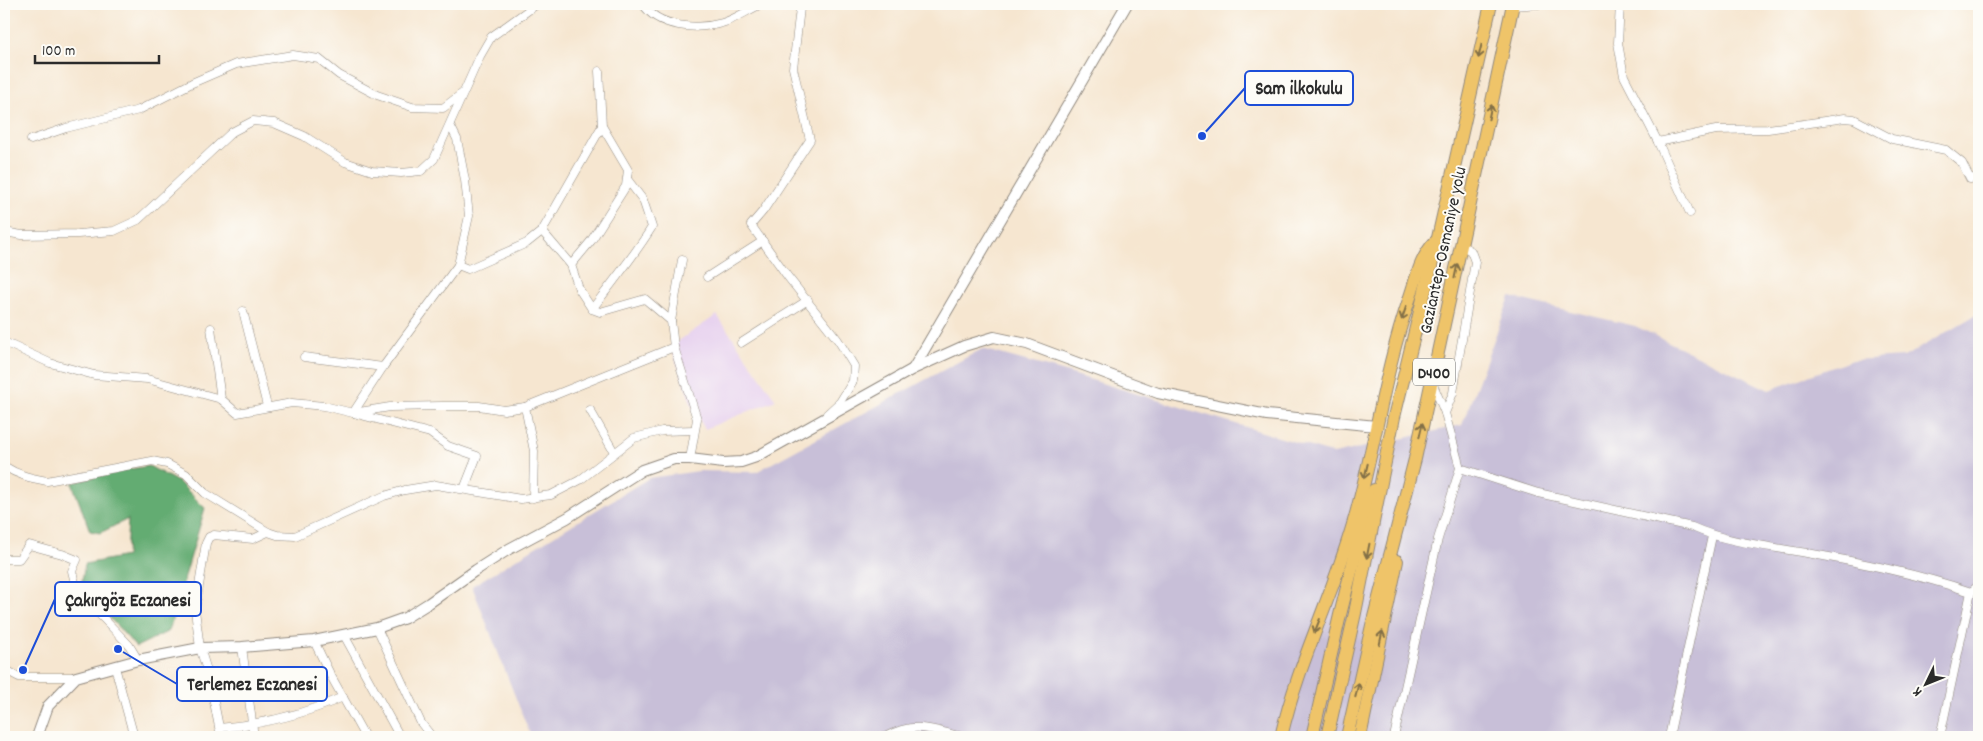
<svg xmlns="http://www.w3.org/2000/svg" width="1983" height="741" font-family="Dekko,sans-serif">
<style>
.built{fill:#e7d2ef}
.industrial{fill:#c8bfd8}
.forest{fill:#64ac72;stroke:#486c4e}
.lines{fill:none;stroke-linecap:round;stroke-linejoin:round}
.minor-casing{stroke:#90887e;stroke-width:9}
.tertiary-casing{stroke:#90887e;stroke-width:12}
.trunk-casing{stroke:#90887e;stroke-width:14}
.minor{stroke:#fff;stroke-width:8}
.tertiary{stroke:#fff;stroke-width:10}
.trunk{stroke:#efc469;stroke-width:12}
.oneway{stroke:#837047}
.labels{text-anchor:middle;stroke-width:4;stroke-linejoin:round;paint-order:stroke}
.shield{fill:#fdfcf7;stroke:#6a6a68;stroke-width:1}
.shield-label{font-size:16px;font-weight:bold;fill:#2b2b2b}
.street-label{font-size:18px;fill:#2b2b2b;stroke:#fdfcf7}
.leader{fill:none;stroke:#1d4ed8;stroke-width:2}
.callout-dot{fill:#1d4ed8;stroke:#fdfcf7;stroke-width:2}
.callout{fill:#fdfcf7;stroke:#1d4ed8;stroke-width:2}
.callout-label{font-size:19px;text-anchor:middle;font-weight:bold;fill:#2b2b2b}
</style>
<rect width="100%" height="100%" fill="#fdfcf7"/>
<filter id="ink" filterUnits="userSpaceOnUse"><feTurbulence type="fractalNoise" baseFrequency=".02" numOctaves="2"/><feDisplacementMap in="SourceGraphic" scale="10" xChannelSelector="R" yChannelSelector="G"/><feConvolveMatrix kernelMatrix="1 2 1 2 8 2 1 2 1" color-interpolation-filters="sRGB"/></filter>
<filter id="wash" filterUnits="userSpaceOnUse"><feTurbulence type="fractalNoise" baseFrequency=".0096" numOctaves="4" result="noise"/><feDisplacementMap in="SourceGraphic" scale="20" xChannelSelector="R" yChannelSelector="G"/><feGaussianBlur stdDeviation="1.12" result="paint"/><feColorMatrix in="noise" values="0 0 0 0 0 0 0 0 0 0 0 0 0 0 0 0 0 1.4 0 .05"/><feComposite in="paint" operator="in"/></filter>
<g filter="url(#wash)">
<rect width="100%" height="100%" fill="#f6e6d0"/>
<!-- built -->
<polygon class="built" points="717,315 776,400 705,429 694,411 671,346"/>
<!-- industrial -->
<polygon class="industrial" points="1510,297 1635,326 1769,390 1853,360 1904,357 1979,313 1979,737 531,737 472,586 649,478 699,471 756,472 982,349 1062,371 1334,454 1462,425"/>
<!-- forest -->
<polygon class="forest" points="149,466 180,483 205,508 169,631 136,647 81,586 85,564 126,556 128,519 100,533 90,531 72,483 117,471"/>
</g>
<g filter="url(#ink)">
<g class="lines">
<!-- minor casing -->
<g class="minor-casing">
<g id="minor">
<polyline points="82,4 83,4"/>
<path d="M643,4C658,28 697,30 722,23C736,19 749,9 762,4"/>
<polyline points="799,4 800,8 793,68 810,140 763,211 751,225 788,277 838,340 854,366 853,381 840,402 827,414"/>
<polyline points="1620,4 1618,43 1624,76 1658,142 1690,213"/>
<polyline points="1513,6 1539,4"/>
<polyline points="450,125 457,139 465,180 469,216 458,265 383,367 353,413 430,433 448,446 477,456 464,489"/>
<polyline points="31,140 66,128 139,110 192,83 236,64 293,55 319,59 339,75 377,95 412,107 443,108 464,92"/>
<polyline points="1658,142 1716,130 1768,129 1845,118 1854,119 1892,139 1946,150 1962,163 1970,179 1979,177"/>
<polyline points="542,231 571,265 579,289 592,309 600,312 645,299 671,321 674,347 697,419 690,459"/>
<polyline points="4,232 22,235 78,234 114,231 138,220 232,132 253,121 274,123 304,136 345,162 372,171 401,173 421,171 434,159 480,56 491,37 537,4"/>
<polyline points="458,265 468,269 527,243 542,231 602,126"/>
<polyline points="571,265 591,241 626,186 628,170 602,126 599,71"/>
<polyline points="707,277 763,241"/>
<path d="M592,309C613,282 634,256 652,227L643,200L627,179"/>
<polyline points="243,311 267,406"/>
<polyline points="671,321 682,260"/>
<polyline points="211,328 221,399"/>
<polyline points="4,342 50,363 94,375 147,379 221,399 237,413 292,403 324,406 353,413 390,407 442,406 479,406 504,410 525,407 674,347"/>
<polyline points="741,343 808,300"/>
<polyline points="304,357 383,367"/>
<polyline points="1432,382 1445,413 1460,468"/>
<polyline points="525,407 534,451 533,498"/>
<polyline points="590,410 614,452"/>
<polyline points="1445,413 1453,393 1475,262 1471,251 1461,245"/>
<path d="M4,466C18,475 30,478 47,481L152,461L167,464L186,474L205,493L268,532L277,535L295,536L384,496L405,490L436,485L521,499L551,495L580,480L634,438L662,431L694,430"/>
<polyline points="4,559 19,559 29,545 62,554 77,560 72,571 77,591 129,645 138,660"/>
<polyline points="377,628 421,723 432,737"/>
<polyline points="344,635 400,737"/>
<polyline points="314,641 331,676 365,737"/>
<polyline points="242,647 254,737"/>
<polyline points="115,667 134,737"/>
<polyline points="4,669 19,677 76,677"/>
<path d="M220,728C264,724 303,715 343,697"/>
<polyline points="221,737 209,677 200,648 195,610 206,543 209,537 214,535 253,539 268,532"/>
<path d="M885,737C915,720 933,730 963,737"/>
<path d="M1394,737L1438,539L1460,468L1538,493L1692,527C1728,543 1769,546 1807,553C1863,563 1918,574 1971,592L1979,585"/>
<polyline points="1669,737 1712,536"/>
<polyline points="1940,737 1971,592"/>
</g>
</g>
<!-- tertiary casing -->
<g class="tertiary-casing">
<g id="tertiary">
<polyline points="913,369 1127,4"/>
<polyline points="37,737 48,706 76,677 138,660 200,648 242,647 314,641 377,628 405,618 429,603 476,570 509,549 567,518 642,470 674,459 690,459 723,463 741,462 756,457 913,369 964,346 994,337 1027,344 1158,393 1267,415 1376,426"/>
</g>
</g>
<!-- trunk casing -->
<g class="trunk-casing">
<g id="trunk">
<path d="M1281,737C1298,663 1333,595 1354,521C1375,448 1384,372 1409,300C1416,280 1420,258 1435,242"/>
<polyline points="1312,737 1340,615 1368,504 1374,490"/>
<polyline points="1327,737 1355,613 1394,417 1438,238 1491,4"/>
<polyline points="1347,737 1373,621 1415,459 1513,4"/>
<polyline points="1360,737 1397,561"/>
</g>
</g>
<!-- minor -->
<use href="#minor" class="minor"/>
<!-- tertiary -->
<use href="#tertiary" class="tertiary"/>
<!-- trunk -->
<use href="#trunk" class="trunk"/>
</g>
<!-- one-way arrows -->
<defs><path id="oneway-shaft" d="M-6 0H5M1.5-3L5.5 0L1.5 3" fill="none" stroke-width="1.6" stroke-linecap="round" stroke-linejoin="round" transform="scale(1.25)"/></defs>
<g class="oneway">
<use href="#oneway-shaft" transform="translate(1480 51) rotate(103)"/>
<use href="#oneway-shaft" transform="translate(1490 112) rotate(-78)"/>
<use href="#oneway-shaft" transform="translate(1456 271) rotate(-78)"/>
<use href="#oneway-shaft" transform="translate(1404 313) rotate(109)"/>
<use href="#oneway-shaft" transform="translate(1421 430) rotate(-77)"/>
<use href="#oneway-shaft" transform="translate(1366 471) rotate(103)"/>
<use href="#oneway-shaft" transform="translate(1368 551) rotate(101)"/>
<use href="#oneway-shaft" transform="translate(1317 626) rotate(112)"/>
<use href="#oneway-shaft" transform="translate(1381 638) rotate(-78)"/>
<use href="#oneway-shaft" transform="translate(1357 690) rotate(-77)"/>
</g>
</g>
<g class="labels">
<!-- shield labels -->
<rect class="shield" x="1413" y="358.5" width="42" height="27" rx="4"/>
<g class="shield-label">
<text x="1434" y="378">D400</text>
</g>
<!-- street labels -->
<g class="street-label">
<text transform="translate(1442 250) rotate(-78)" y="6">Gaziantep-Osmaniye yolu</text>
</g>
</g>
<!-- callouts -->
<path class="leader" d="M1202 136L1245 88M23 670L55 599M118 649L177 684"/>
<g class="callout-dot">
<circle cx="1202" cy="136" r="5"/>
<circle cx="23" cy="670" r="5"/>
<circle cx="118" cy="649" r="5"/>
</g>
<g class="callout">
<rect x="1245" y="71" width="108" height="34" rx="5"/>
<rect x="55" y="582" width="146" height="34" rx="5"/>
<rect x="177" y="667" width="150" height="34" rx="5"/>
</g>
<g class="callout-label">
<text x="1299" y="94">Sam ilkokulu</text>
<text x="128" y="606">Çakırgöz Eczanesi</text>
<text x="252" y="690">Terlemez Eczanesi</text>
</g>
<!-- margin -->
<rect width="1983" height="741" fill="none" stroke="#fdfcf7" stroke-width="20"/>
<!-- north arrow -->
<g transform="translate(1926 684) rotate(227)" stroke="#fdfcf7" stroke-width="4" paint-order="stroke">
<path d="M0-4L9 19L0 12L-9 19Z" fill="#2b2b2b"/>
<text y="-8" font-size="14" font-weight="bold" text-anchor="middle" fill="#2b2b2b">K</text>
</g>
<!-- scale -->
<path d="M35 55v8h124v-8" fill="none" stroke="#2b2b2b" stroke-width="2.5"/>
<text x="42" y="55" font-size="15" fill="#2b2b2b" stroke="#fdfcf7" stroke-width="4" paint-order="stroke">100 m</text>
</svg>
